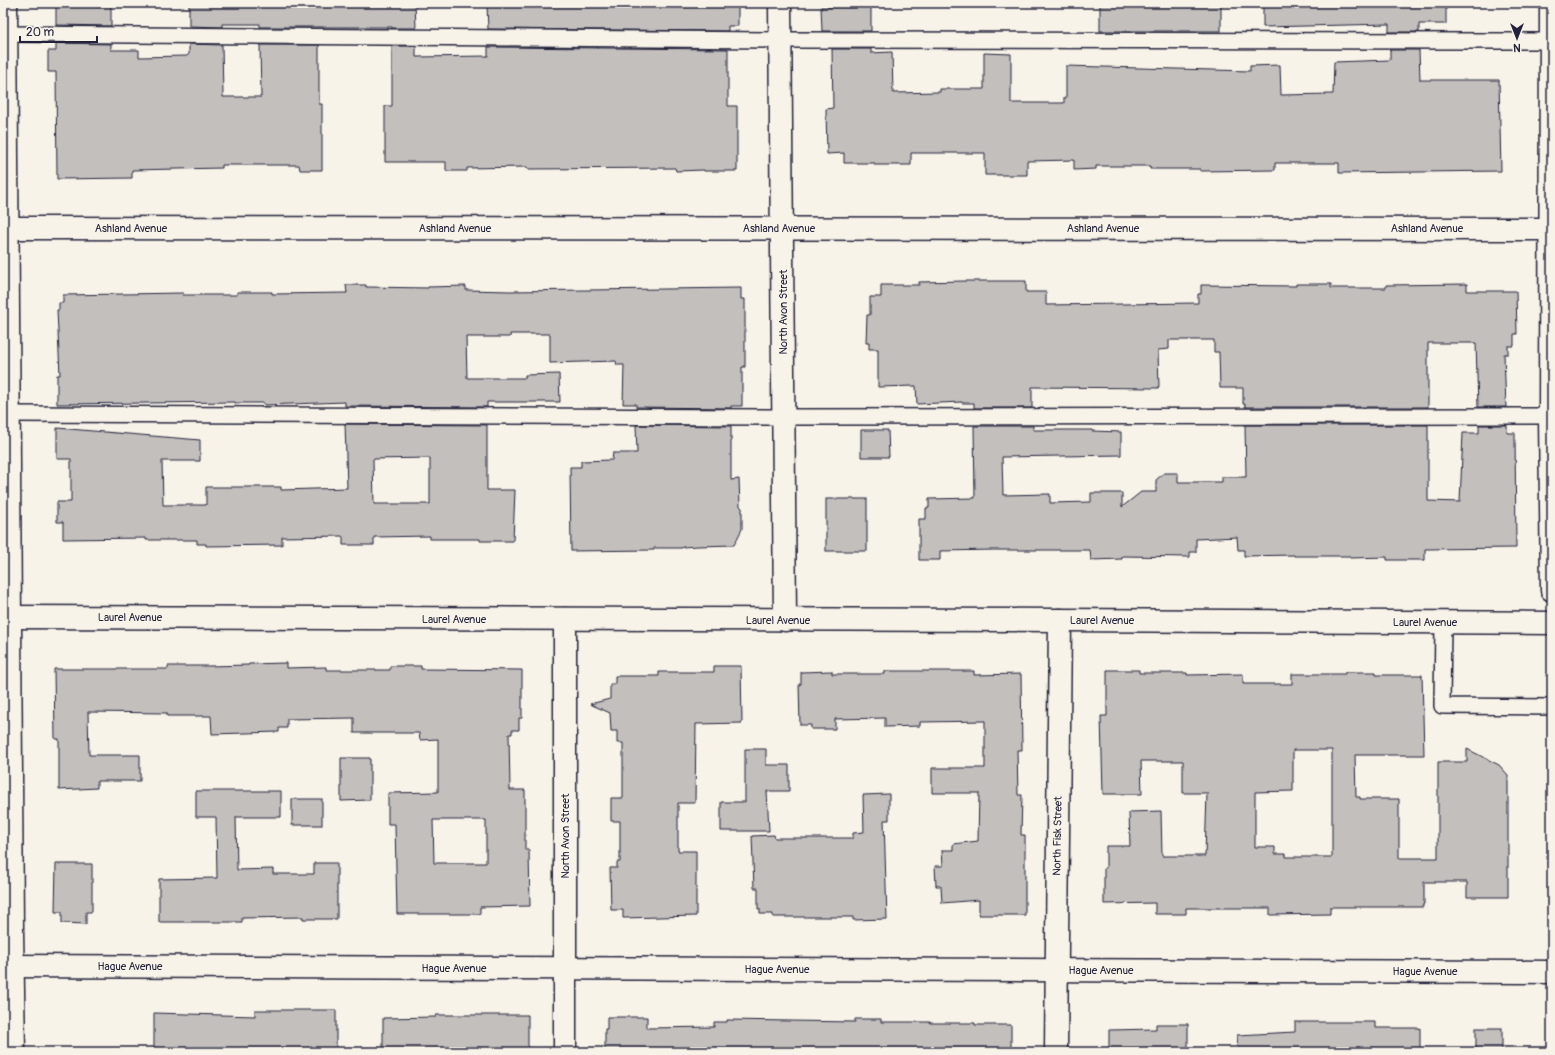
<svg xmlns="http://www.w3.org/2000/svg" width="1555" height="1055" font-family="Pangolin,sans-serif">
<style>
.building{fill:#c2bfbd;stroke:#22223b;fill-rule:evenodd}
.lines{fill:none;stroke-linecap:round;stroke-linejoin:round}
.lane-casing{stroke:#22223b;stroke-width:18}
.street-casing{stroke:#22223b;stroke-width:25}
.secondary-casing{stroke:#22223b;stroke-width:25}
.lane{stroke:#f7f3e8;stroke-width:15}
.street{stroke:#f7f3e8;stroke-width:22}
.secondary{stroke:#f7f3e8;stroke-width:22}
.labels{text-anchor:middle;stroke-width:3;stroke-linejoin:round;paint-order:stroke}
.street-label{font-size:11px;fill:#22223b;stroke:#f7f3e8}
</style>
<rect width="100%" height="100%" fill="#f7f3e8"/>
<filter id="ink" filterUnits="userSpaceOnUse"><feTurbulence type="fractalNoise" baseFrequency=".025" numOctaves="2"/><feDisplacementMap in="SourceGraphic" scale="8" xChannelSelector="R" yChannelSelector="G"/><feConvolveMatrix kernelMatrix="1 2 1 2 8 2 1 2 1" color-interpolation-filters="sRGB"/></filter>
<g filter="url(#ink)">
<!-- building -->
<g class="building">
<polygon points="56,3 111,3 111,26 56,25"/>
<polygon points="189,3 415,3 416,28 392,28 392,27 260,27 260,24 222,24 222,27 189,26"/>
<polygon points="540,3 738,3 738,26 728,26 728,31 488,29 487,5"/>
<rect x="1100" y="3" width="121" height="28"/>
<polygon points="1263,3 1446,3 1446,24 1419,24 1419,32 1389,32 1389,24 1263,27"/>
<polygon points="821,7 871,7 871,31 822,31"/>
<polygon points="56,43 111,44 111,50 139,50 139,57 187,56 189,54 189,44 222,45 223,97 261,97 260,45 319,45 319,104 322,104 322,170 300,170 299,165 222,165 222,168 132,170 132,178 57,179 56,72 48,72 48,51 56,51"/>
<polygon points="392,46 416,46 416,57 488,56 488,47 728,49 728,106 737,106 737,171 704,171 704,170 676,171 675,168 528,169 527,167 467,168 467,171 446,171 446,162 385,162 385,106 392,106"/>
<polygon points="832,49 871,49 871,53 892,52 893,93 940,92 940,89 984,89 984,53 1011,54 1011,103 1064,103 1064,98 1066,98 1066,66 1250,71 1250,66 1280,65 1281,95 1333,94 1334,62 1390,60 1390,50 1419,50 1420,80 1499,80 1501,171 1339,173 1339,163 1275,163 1275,170 1200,171 1200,169 1150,169 1150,166 1096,166 1096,169 1074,170 1074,160 1027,161 1027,175 985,175 985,153 911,153 911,165 875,165 875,163 844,163 844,153 827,154 826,109 833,108"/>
<polygon points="965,281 1026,281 1026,292 1046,292 1046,305 1198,303 1198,294 1201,294 1201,285 1296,286 1296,284 1331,284 1331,288 1386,288 1386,285 1467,284 1467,291 1516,291 1517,334 1514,334 1514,346 1508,346 1508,354 1504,354 1506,407 1478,407 1476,343 1428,343 1428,407 1245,407 1245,404 1243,404 1243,388 1220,388 1219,352 1214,352 1214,340 1169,340 1169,349 1158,350 1159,388 1032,387 1032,408 974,408 974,403 962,403 962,402 917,404 916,386 878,387 878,349 869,349 869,343 866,343 867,315 870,315 870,297 881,297 881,285 919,285 919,282"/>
<polygon points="346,285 366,285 366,287 428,288 428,287 466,286 466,290 510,291 741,288 741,299 745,299 745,367 742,367 742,406 731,406 731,408 636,407 636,404 623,404 624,365 617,365 616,361 550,363 550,334 510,334 510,337 466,337 467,378 525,378 525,375 559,374 560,402 487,402 487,407 345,406 345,402 264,405 264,403 235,403 235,402 57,404 57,375 60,375 57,310 59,310 59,303 63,303 63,295 183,293 183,295 237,295 237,292 272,292 272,294 347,293"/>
<path d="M345,424L487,425V490H515L513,541H480V539H430V536L374,537V545H343V537L342,536L282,537V545L206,546V544H197V540H146V538L63,539V522H57V502H71V459H57V428L200,440V461H162L163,505H206V487H281V490L347,488ZM430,458V504H374L373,459Z"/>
<polygon points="636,425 731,426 731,480 739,479 740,506 742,508 742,529 734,545 698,546 682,547 682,548 654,548 654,550 571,551 570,467 581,467 581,461 612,460 613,453 637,453"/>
<polygon points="1245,425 1428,425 1428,501 1460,502 1463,433 1479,433 1479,425 1507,425 1507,433 1515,433 1516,548 1425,549 1425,560 1387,560 1387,557 1350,558 1350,556 1294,556 1294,555 1244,556 1244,550 1238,550 1237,537 1196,539 1196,552 1190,552 1190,557 1122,556 1122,559 1091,560 1090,550 994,550 940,551 940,560 919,560 919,519 926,519 926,508 929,508 929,499 975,498 974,426 1033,426 1033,430 1092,430 1092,431 1121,432 1121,455 1002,457 1003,495 1050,494 1050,503 1091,502 1091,493 1122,493 1122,507 1141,492 1156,492 1156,480 1164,473 1178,473 1178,482 1222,482 1222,477 1246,477"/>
<polygon points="861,430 888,430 889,457 861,457"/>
<rect x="826" y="499" width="41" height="52"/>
<path d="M286,663V668L326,667V670H390V666H421V669L522,670V718H519V730H512V734H509L510,790H525V850H529L530,906L480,907V914H397L395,824H388V793L438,792V739L420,740L419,733H354V718L287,719V728H279V732L212,734L211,716H167V713L88,712L89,755H140V781H97V788L59,790V739H55L54,669H168V666H209L249,665V664ZM433,820H486V863H434Z"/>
<polygon points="714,666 741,666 742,723 696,724 695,803 678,803 678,851 696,851 696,916 623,918 623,910 611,910 610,868 617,868 617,862 620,862 620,821 611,821 611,798 623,798 623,743 617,743 617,731 611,731 610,713 590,704 610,699 610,684 615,684 615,676 659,676 659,672 714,672"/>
<path d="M1107,670H1139V673H1187V675L1243,674V684H1292V674H1345V672H1376V675H1422L1424,755H1355L1356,797H1360V799H1399V858H1438V762H1467V749L1499,765L1508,775V897H1467V882H1424V904H1423V907H1330V914L1270,915V908H1186V914H1155V903L1104,904V868H1106V846H1130L1129,812L1161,811L1162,856H1205L1207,793H1183V761H1141L1142,794H1103L1101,716H1107ZM1293,750H1332V857H1286V854H1275V847H1255V792L1293,791Z"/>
<polygon points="832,671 832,674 885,674 885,671 974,671 974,675 1021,674 1022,750 1017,750 1018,795 1022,795 1021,835 1025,835 1025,915 979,915 979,900 942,903 941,886 936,886 935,866 943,866 942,850 953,850 953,844 978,841 979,793 932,793 932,768 985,768 985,721 920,722 920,726 885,727 885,718 835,719 835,729 811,729 811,725 800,725 799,684 801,684 801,672"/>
<polygon points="745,749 766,749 766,765 789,765 789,791 767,791 769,831 721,831 721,802 745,802"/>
<polygon points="341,758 370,758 370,800 341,801"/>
<polygon points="196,791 281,791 281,817 236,817 237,870 273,869 273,874 314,874 314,863 337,863 337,919 303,919 303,917 242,918 242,922 159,922 159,879 217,878 216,817 196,817"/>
<polygon points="889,794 889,820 884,820 887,919 853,920 853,917 773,917 773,914 760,914 760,909 758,909 758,888 754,888 752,836 774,835 775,838 853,838 853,833 864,832 863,795"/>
<rect x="292" y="799" width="30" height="26"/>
<polygon points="56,864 92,864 92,912 86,912 86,924 62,923 62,912 55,912"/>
<polygon points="255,1010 336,1010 336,1052 154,1052 154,1013 255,1016"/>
<polygon points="436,1015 528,1015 528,1052 383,1052 383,1018 436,1017"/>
<polygon points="607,1017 647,1017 647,1028 714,1027 714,1022 727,1022 727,1020 855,1022 855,1019 881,1019 881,1022 930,1022 930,1023 975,1023 975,1025 1011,1025 1011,1052 605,1052 605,1029 607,1029"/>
<polygon points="1295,1022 1375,1022 1375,1028 1420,1028 1420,1052 1238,1052 1237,1035 1295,1032"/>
<polygon points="1156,1024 1188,1024 1188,1052 1109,1052 1109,1030 1156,1029"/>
<rect x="1476" y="1028" width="26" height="24"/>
</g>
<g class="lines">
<!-- lane casing -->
<g class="lane-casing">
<g id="lane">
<polyline points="6,34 781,40 1551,41"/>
<polyline points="8,414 784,417 1550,416"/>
<polyline points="1443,623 1442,706 1552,707"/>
</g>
</g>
<!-- street casing -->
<g class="street-casing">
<g id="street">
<polyline points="6,3 12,930 14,1052"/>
<polyline points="780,3 785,620"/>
<polyline points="7,228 1551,229"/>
<polyline points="3,617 1060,620 1552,623"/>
<polyline points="565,619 565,1052"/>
<polyline points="3,966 1552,972"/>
<polyline points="1056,1052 1060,620"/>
</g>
</g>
<!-- secondary casing -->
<g class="secondary-casing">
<polyline id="secondary" points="1551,3 1550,416 1552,590"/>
</g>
<!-- lane -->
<use href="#lane" class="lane"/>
<!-- street -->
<use href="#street" class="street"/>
<!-- secondary -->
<use href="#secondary" class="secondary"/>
</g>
</g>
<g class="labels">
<!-- street labels -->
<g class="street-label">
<text x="131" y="232">Ashland Avenue</text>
<text x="455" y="232">Ashland Avenue</text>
<text x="779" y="232">Ashland Avenue</text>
<text x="1103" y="232">Ashland Avenue</text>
<text x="1427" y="232">Ashland Avenue</text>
<text transform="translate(783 312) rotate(-90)" y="4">North Avon Street</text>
<text x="130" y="621">Laurel Avenue</text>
<text x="454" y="623">Laurel Avenue</text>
<text x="778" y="624">Laurel Avenue</text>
<text x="1102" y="624">Laurel Avenue</text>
<text x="1425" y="626">Laurel Avenue</text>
<text transform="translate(565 836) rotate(-90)" y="4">North Avon Street</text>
<text transform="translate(1057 836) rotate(-89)" y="4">North Fisk Street</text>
<text x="130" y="970">Hague Avenue</text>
<text x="454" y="972">Hague Avenue</text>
<text x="777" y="973">Hague Avenue</text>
<text x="1101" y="974">Hague Avenue</text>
<text x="1425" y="975">Hague Avenue</text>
</g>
</g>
<!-- margin -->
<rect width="1555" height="1055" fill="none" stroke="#f7f3e8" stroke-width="16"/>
<rect x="8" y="8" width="1539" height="1039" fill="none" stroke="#22223b" stroke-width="1.5" filter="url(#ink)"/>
<!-- north arrow -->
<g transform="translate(1517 38) rotate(180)" stroke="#f7f3e8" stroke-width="3" paint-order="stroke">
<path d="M0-3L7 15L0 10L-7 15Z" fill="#22223b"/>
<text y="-6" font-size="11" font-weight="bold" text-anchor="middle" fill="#22223b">N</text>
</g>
<!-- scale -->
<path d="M20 36v6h77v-6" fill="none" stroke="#22223b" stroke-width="2"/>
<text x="26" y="36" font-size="12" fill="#22223b" stroke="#f7f3e8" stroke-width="3" paint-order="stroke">20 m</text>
</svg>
